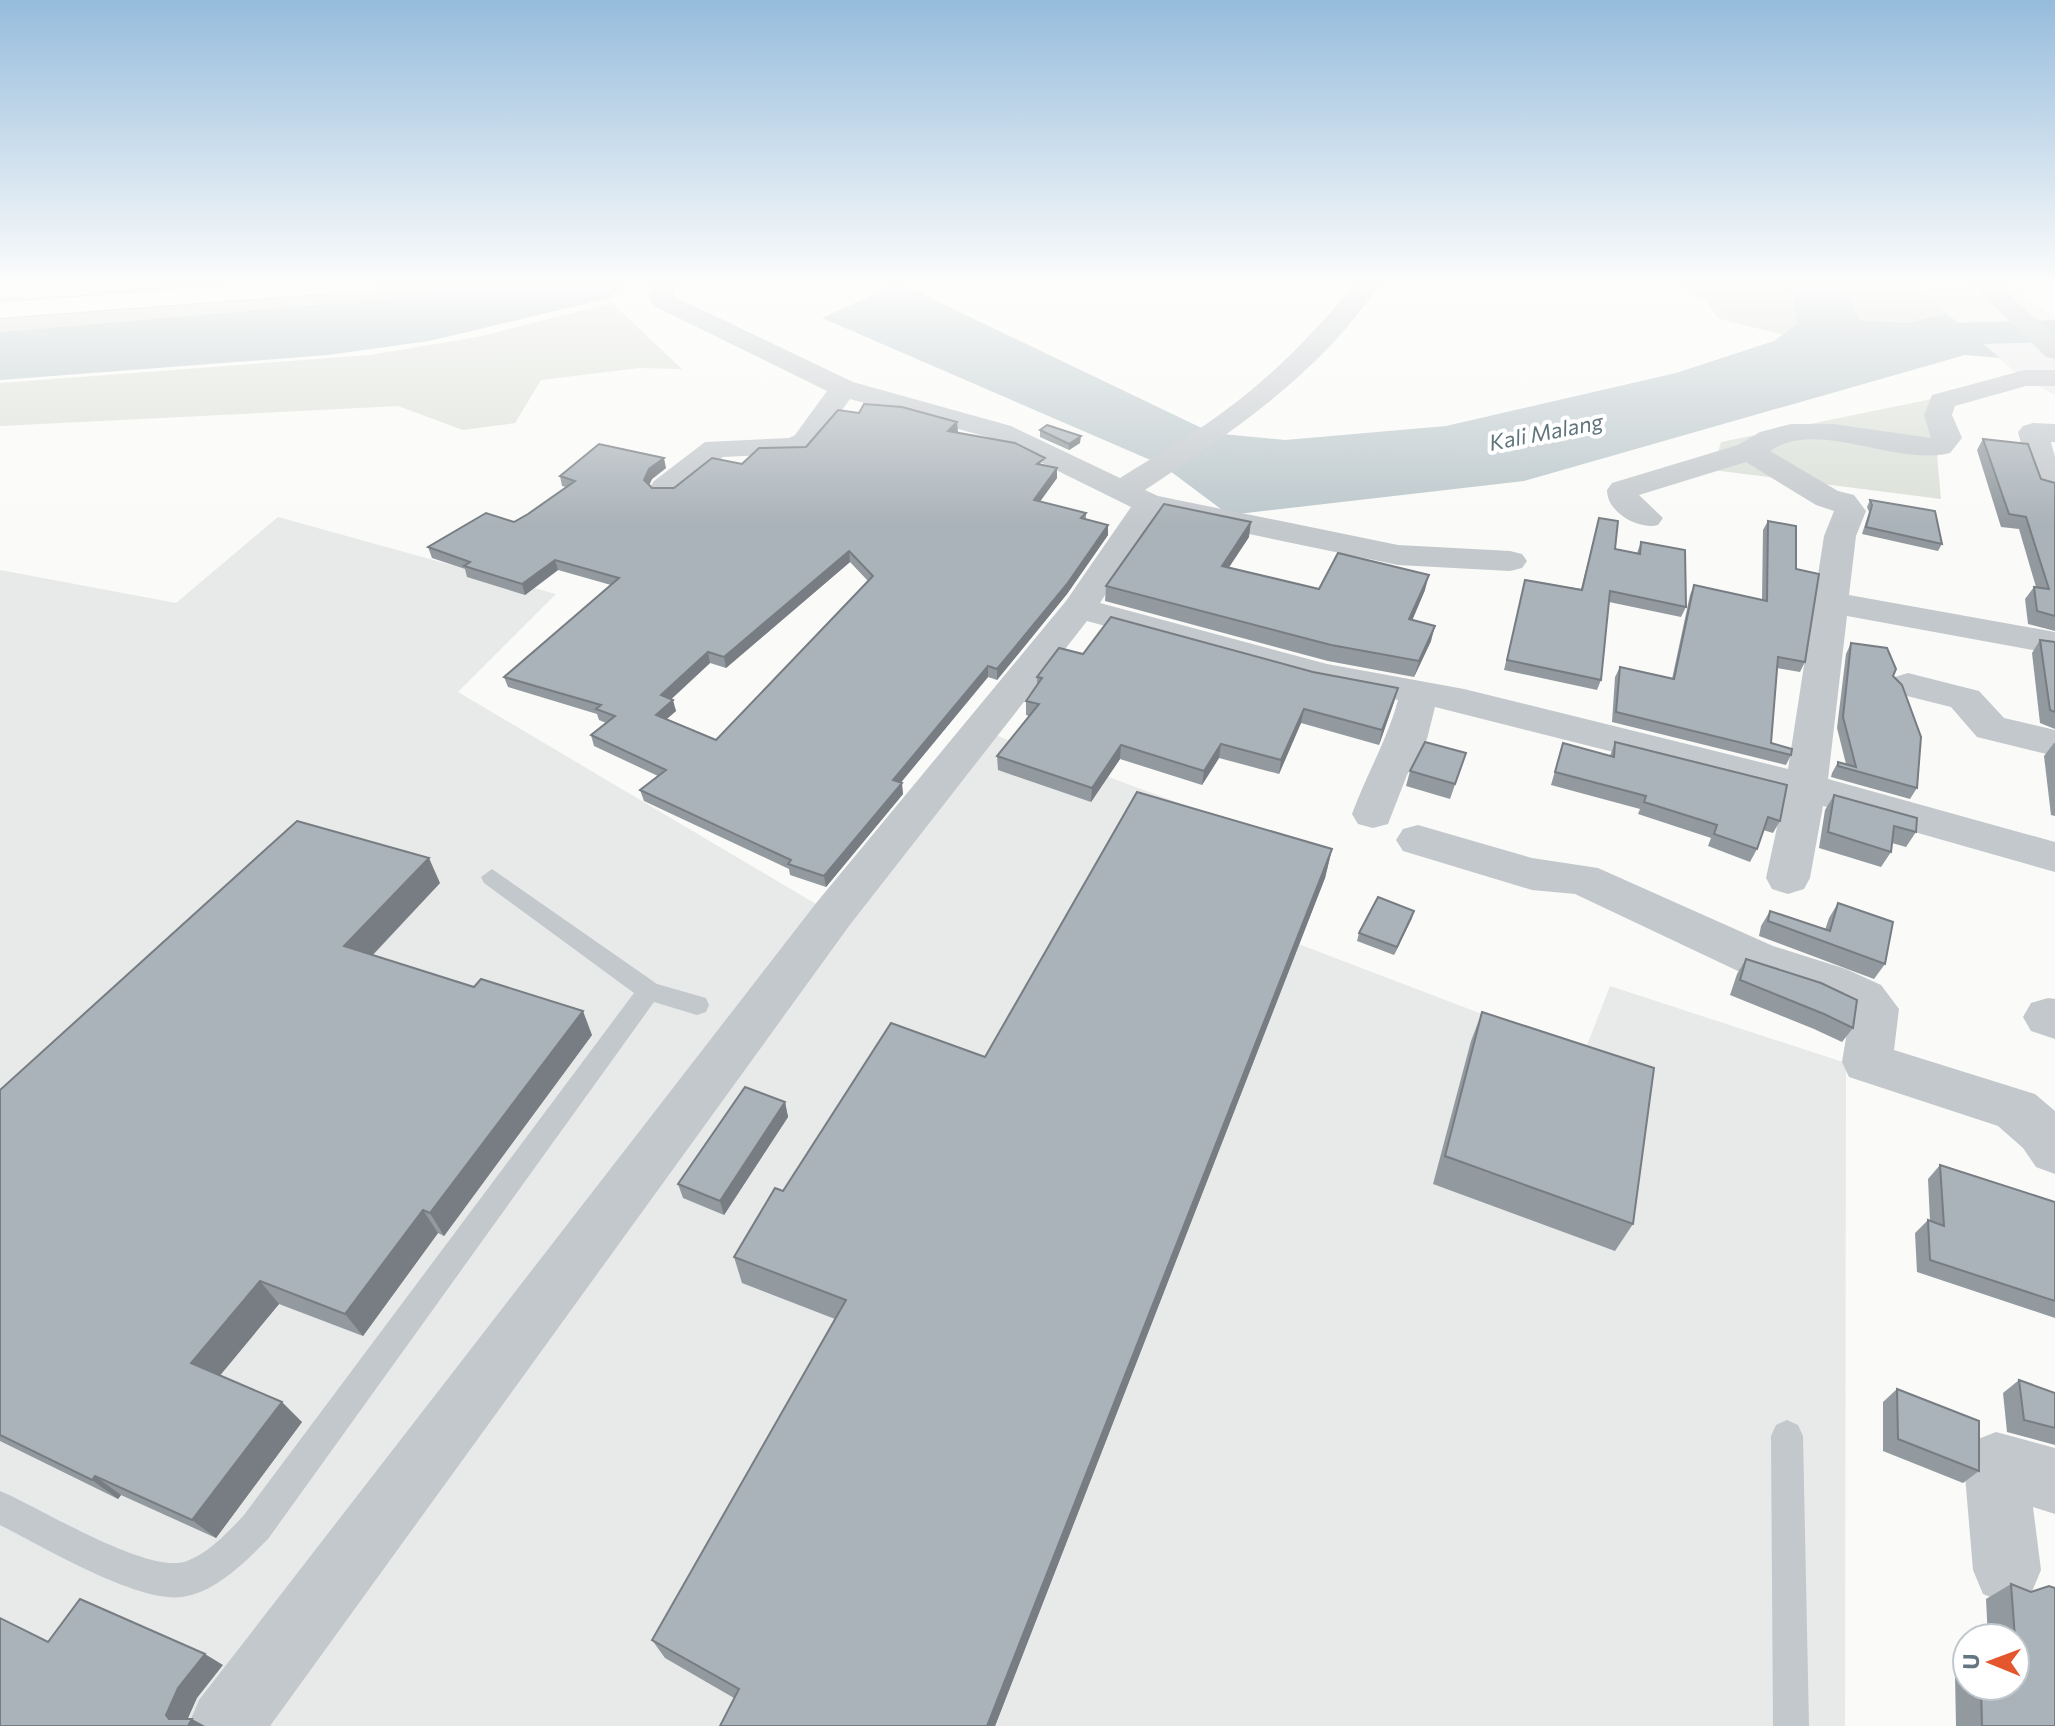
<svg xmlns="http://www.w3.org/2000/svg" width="2055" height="1726" font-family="Commissioner,sans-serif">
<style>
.built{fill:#e8e9e9}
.green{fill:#dadfd7}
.water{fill:#bbc7cb}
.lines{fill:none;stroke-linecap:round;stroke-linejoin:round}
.river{fill:#bbc7cb;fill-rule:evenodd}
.primary-casing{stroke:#b5babe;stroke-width:2}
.service{fill:#c3c8cc;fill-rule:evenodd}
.minor{fill:#c3c8cc;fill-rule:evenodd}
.primary{fill:#fff;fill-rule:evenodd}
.wall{fill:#929a9f;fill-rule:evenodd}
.shaded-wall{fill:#777d82}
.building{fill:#aab3b9;stroke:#777d82;stroke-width:2;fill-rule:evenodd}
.labels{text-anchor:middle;stroke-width:8;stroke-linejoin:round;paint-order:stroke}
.far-water-label{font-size:22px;font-style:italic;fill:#60757c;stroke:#fff}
</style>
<rect width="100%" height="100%" fill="#fafaf8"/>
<!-- built -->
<g class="built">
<polygon points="1894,283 2014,283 2038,307 2055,317 2055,395 2021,377 1946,313 1922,287"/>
<polygon points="278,517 556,594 458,692 833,914 976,728 1325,857 1275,935 1584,1053 1610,986 1846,1063 1845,1726 0,1726 0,570 176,603"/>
</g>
<!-- green -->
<g class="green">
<polygon points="233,283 467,283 396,298 0,332 0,297 25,296 13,309 78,305 90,291"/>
<polygon points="1670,283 1815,283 1837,348 1719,319 1704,299"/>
<polygon points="1843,283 1922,287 1946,313 1908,323 1860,320"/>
<polygon points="612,303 682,369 639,368 541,380 515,423 463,430 398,406 0,426 0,383 370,355 477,337"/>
<polygon points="1932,399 1941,499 1713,470 1721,442"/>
</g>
<!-- water -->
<g class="water">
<polygon points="466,283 627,283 610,298 429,341 328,355 0,380 0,332 396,298"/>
<polygon points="899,283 1212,433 1285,440 1446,426 1676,373 1774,341 1797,324 1794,299 1785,283 1843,283 1860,320 1908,323 1946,313 2000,358 1965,355 1524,481 1229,515 1162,465 822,318"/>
</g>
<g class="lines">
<!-- river -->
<g class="river">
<polygon points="1797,283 1833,283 1856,348 1851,356 1767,388 1753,391 1739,388 1733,379 1739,370 1816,342"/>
<polygon points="2055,320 2055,342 1881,347 1868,344 1862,336 1868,328 1881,325"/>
<polygon points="1427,443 1443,447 1449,456 1443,465 1259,496 1193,468 1187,459 1193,450 1209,446 1225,450 1264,468"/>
</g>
<!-- primary casing -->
<g class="primary-casing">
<polygon id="primary" points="270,283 385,283 373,290 0,318 0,302"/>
</g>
<!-- service -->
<g class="service">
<path d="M492,869L657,984L706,998L709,1005L706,1012L697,1015L654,1002L268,1539C245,1562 216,1592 182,1597C137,1603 42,1546 0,1525V1491C39,1507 149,1576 187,1561C209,1553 228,1532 244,1515L634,993L484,883L481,877Z"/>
<polygon points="1787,1420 1798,1425 1803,1436 1809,1726 1773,1726 1771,1436 1776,1425"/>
</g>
<!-- minor -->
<g class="minor">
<path d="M655,283H679L673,296L853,382L1011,426L1120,478C1153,457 1188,438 1219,415C1271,378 1315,332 1356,283H1381C1316,377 1237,428 1145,490L1158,496L1398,545L1510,551L1522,554L1527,561L1522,568L1510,571L1398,565L1157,515L1100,603L1327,664L1464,689L1788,769L1824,536L1834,511L1816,505L1746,462L1639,495L1663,518L1658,525C1639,530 1607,513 1607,490L1612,483L1738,445L1760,432L1791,424H1833L1931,438L1924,415L1932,395L2025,370H2055V386H2026L1955,406L1952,415L1962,438L1950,453C1894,467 1819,418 1770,451L1838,491L1854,495L1866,511L1856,536L1849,595L2055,632V654L1847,616L1828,779L2055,842V872L1823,806L1810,878L1804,889L1788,894L1772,889L1766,878L1784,795L1435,707L1427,739L1407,775L1388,824L1373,828L1358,824L1352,814C1366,775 1387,741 1398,700L1311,683L1087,621L849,926L270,1726H188L199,1700L817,902L1066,601L1131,507L991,438L850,399L815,447L806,453L723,457L676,495H654L649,488L654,481L705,442L789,438L795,435L827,391L654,306L648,295Z"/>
<polygon points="1971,283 1997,283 2055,337 2055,359 2046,357"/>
<polygon points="2033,423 2055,424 2055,442 2051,442 2055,457 2055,495 2036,489 2031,482 2018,432 2023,426"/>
<polygon points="1908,673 1979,691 2004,718 2055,730 2055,756 1977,737 1951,707 1895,693 1889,685 1895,677"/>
<polygon points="1418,825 1532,858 1598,868 1773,946 1846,969 1881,985 1899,1009 1894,1050 2035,1094 2055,1111 2055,1174 2036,1167 2023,1148 1998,1126 1849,1077 1842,1062 1850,1014 1847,1011 1812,995 1740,972 1575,894 1532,890 1403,851 1396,840 1403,829"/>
<polygon points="2048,998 2055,999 2055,1039 2031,1031 2023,1017 2031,1003"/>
<polygon points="1996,1432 2055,1448 2055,1514 2033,1507 2041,1570 2031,1594 2007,1604 1983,1594 1973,1570 1964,1464 1973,1441"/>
</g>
<!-- primary -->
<use href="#primary" class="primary"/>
</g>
<!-- wall -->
<g class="wall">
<polygon points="1040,430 1080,443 1069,450 1040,437"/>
<path d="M958,432L957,433L1045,465L1057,468V478L1040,501L1086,513V520L1108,525V535L1067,594L997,680L988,677L901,782L903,794L826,887L790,875L789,869L644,801L640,790L658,776L594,746L591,735L606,723L599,720L597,714L508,687L504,677L611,585L558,570L525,595L467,577L465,569L432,558L428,547L514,522L528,514L566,487L562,486L560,476L666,468L652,479L649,485L652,488H674L742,464L806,447ZM850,562L868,581L716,740L666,719L676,711L671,699L710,663L726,668Z"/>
<polygon points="1983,439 2041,479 2055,483 2055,631 2028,624 2025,599 2034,587 2036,587 2019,529 2001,527 1977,450"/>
<polygon points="1870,500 1942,544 1938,551 1862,534 1869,512 1867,507"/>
<polygon points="1599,518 1615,549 1637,553 1641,542 1686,607 1681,617 1609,602 1601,680 1597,690 1504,670 1525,580 1581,589"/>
<polygon points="1768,521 1796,569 1805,662 1800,672 1777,668 1771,743 1791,755 1786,765 1612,722 1615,677 1620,667 1672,679 1690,595 1694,585 1762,600 1763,530"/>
<polygon points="1249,537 1229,567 1319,589 1425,590 1412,620 1431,641 1414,677 1328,661 1105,601 1106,586"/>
<polygon points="2040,640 2055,642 2055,729 2040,723 2032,653"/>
<polygon points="1851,643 1893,676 1917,788 1910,799 1831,777 1832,773 1838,762 1846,764 1837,728 1846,654"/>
<polygon points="1083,654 1313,672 1398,688 1394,702 1379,745 1301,723 1279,774 1219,758 1202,785 1120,759 1091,802 998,770 997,756 1029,716 1026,715 1026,701 1037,686 1037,677"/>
<polygon points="1615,742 1780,821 1773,833 1763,830 1757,849 1750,862 1708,846 1711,838 1638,814 1640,809 1551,785 1563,743 1610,756"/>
<polygon points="2054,743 2055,743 2055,816 2051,815 2044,756"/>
<polygon points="1466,753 1450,799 1406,786 1410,771"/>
<polygon points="1834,795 1916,832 1906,847 1892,843 1891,852 1881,867 1819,848 1825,810"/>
<polygon points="1332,849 1325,878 995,1726 720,1726 734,1698 665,1658 652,1640 835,1319 742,1283 734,1257 783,1191 985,1057"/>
<polygon points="440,883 373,955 592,1035 444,1236 438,1233 363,1336 279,1304 220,1375 302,1422 216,1538 121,1495 118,1499 0,1441 0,1090"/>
<polygon points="1838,903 1885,964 1874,979 1759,936 1761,926 1770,911 1825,930 1829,918"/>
<polygon points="1412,918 1394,955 1357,941 1359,933"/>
<polygon points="1746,959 1853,1028 1842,1042 1814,1029 1730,995 1737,974"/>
<polygon points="1482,1012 1633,1224 1615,1251 1433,1184 1471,1041"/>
<polygon points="785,1102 788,1117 724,1215 683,1198 678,1184"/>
<polygon points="1940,1165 2055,1202 2055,1318 1917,1272 1915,1233 1928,1220 1930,1221 1928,1179"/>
<polygon points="2019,1380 2055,1393 2055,1445 2007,1432 2003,1393"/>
<polygon points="1897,1389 1979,1471 1963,1483 1883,1451 1883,1402"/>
<polygon points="2011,1584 2055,1726 1956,1726 1955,1674 1967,1667 1967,1686 2015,1686 2015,1638 1988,1638 1986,1599"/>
</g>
<!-- shaded-wall -->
<g class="shaded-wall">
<polygon points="957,422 958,432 949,441 948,431"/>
<polygon points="1081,436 1080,443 1069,450 1069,444"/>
<polygon points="664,458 666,468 652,479 647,490 644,480 649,469"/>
<polygon points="1057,468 1057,478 1034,510 1034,500"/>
<polygon points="1251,522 1249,537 1220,581 1222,566"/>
<polygon points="1108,525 1108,535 1067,594 997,680 997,669"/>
<polygon points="849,551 850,562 726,668 724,657"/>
<polygon points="555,560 558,570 525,595 522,584"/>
<polygon points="1429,575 1425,590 1406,635 1409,619"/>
<polygon points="1435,626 1431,641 1414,677 1419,661"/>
<polygon points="708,652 710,663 664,706 661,695"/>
<polygon points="988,666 988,677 894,791 893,780"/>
<polygon points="1398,688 1394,702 1379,745 1382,730"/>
<polygon points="673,700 676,711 659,726 656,715"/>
<polygon points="1304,709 1301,723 1279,774 1281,760"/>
<polygon points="1221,744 1219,758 1202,785 1204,771"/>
<polygon points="1121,745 1120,759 1091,802 1092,788"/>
<polygon points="902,783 903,794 826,887 824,876"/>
<polygon points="1332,849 1325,878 995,1726 987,1726"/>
<polygon points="429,858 440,883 358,970 344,946"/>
<polygon points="1414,911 1412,918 1394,955 1397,947"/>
<polygon points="583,1011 592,1035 444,1236 430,1213"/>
<polygon points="785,1102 788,1117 724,1215 720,1201"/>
<polygon points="423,1210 438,1233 363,1336 345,1314"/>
<polygon points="260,1281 279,1304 213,1384 191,1363"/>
<polygon points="282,1402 302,1422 216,1538 192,1520"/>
<polygon points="95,1476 121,1495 118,1499 92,1480"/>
<polygon points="205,1654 223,1665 197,1698 185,1725 169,1719 166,1715 178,1688"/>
<polygon points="192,1719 205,1726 188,1726"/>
</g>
<!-- building -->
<g class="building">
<path d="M864,404L902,407L957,422L948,431L1015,443L1045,458L1037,464L1057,468L1034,500L1086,513L1081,518L1108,525L1067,584L997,669L988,666L893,780L902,783L824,876L788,864L791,860L640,790L666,770L591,735L615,716L596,709L601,705L504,677L619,578L555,560L522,584L464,566L470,562L428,547L486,513L514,522L528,514L575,481L560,476L599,444L664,458L649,469L644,480L652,488H674L712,458L742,464L759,448L806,447L838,410L859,413ZM849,551L873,576L716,740L656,715L673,700L661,695L708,652L724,657Z"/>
<polygon points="1047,425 1081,436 1069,444 1040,430"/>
<polygon points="1983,439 2028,444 2041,479 2055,483 2055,616 2037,611 2034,587 2049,589 2026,517 2009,514"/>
<polygon points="1870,500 1935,511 1942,544 1866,527 1872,505"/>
<polygon points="1164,504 1251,522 1222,566 1319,589 1338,553 1429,575 1409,619 1435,626 1419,661 1331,645 1106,586"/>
<polygon points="1599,518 1618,521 1615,549 1640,554 1641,542 1685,550 1686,607 1610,591 1601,680 1507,660 1525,580 1582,590"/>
<polygon points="1768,521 1796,526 1796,569 1819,574 1805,662 1778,657 1771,743 1792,749 1791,755 1616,712 1620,667 1674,679 1694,585 1767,601"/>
<polygon points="1111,617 1313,672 1398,688 1382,730 1304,709 1281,760 1221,744 1204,771 1121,745 1092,788 997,756 1039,704 1026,701 1042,678 1037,677 1059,648 1083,654"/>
<polygon points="2040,640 2055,642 2055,712 2050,710"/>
<polygon points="1851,643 1887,648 1896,669 1893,676 1902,685 1921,737 1917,788 1838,766 1838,762 1856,767 1843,717"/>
<polygon points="1425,742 1466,753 1455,784 1410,771"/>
<polygon points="1615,742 1787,785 1780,821 1768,817 1757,849 1714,834 1717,825 1644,802 1646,796 1555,772 1563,743 1614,757"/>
<polygon points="1137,792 1332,849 987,1726 720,1726 739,1689 652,1640 846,1300 734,1257 775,1188 783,1191 891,1023 985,1057"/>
<polygon points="1834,795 1917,818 1916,832 1894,826 1891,852 1828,832"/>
<polygon points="297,821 429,858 344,946 474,987 481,979 583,1011 430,1213 423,1210 345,1314 260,1281 191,1363 282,1402 192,1520 95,1476 92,1480 0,1435 0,1090"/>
<polygon points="1378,897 1414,911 1397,947 1359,933"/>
<polygon points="1838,903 1893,922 1885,964 1768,921 1770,911 1830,931"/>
<polygon points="1746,959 1821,983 1857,1000 1853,1028 1824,1014 1740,980"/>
<polygon points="1482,1012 1654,1068 1633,1224 1445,1156"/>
<polygon points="745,1087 785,1102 720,1201 678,1184"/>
<polygon points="1940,1165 2055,1202 2055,1301 1930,1260 1928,1220 1944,1226"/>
<polygon points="2019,1380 2055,1393 2055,1428 2024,1420"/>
<polygon points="1897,1389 1979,1421 1979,1471 1898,1439"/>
<polygon points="2011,1584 2031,1592 2049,1586 2055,1588 2055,1726 1982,1726 1981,1686 2015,1686 2015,1677 2016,1677 2015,1638"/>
<polygon points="80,1599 205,1654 178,1688 166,1715 169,1719 192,1719 188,1726 0,1726 0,1618 48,1642"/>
</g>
<!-- sky -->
<linearGradient id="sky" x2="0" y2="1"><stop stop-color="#96bcdc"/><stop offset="0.54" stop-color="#fdfdfc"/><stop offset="1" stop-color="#fdfdfc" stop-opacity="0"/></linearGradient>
<rect width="2055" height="525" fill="url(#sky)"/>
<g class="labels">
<!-- far-water labels -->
<g class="far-water-label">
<text transform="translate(1546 432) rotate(-11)" y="8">Kali Malang</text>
</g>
</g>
<!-- north arrow -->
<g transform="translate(1991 1662) rotate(271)"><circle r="38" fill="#ffffff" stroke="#c1c8cd" stroke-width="2"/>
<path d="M0-6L14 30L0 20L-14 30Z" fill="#e4572e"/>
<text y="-12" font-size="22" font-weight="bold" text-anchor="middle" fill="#657683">U</text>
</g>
</svg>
